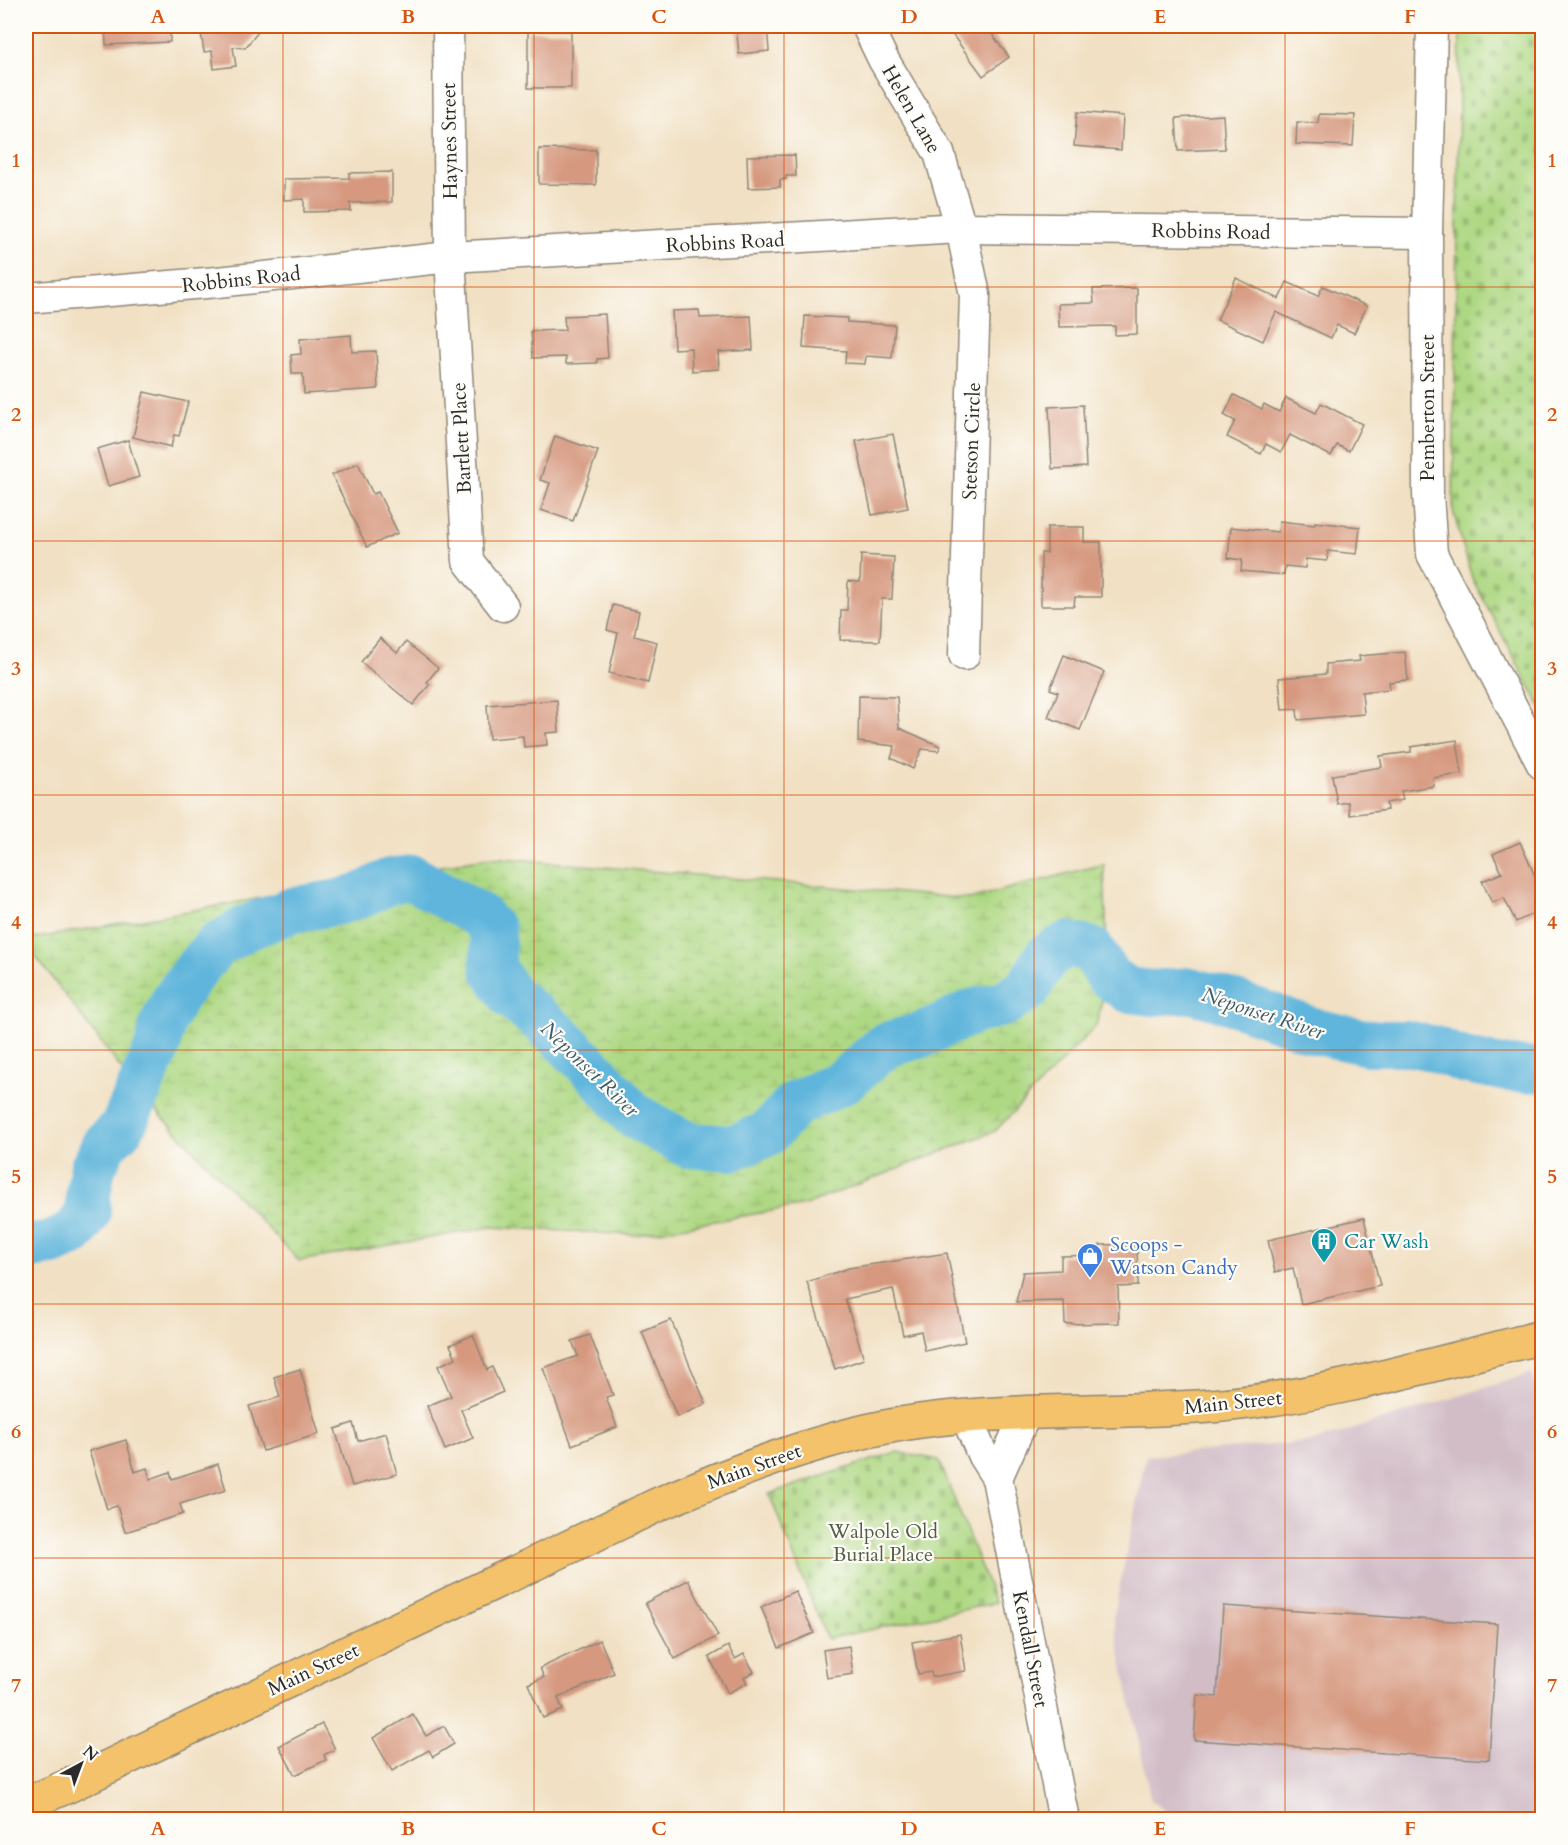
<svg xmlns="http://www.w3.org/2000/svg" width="1568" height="1845" font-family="Cardo,serif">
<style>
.industrial{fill:#d2bdc7}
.wetland{fill:url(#wetland-marsh);stroke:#6c8257;stroke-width:1.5}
.cemetery{fill:url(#cemetery-stones);stroke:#6c8257;stroke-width:1.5}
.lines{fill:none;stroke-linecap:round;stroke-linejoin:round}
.river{stroke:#5fb5dc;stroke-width:46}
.building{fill:#d6987f}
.minor-casing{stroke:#8e8677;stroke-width:33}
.major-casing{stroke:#8e8677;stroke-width:36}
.minor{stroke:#fff;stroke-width:30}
.major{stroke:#f3c26a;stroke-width:33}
.grid{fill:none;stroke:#d5540f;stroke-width:1.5;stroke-opacity:0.55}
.labels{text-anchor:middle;stroke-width:4.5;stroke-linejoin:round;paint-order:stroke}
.street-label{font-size:20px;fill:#2b2b2b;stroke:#fdfcf7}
.culture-label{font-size:20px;fill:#0d838f;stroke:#fdfcf7;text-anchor:start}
.shop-label{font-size:20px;fill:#366cbe;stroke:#fdfcf7;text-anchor:start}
.park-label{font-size:20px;fill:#525f45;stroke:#fdfcf7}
.water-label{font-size:21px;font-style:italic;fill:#3d5b69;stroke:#fdfcf7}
.neatline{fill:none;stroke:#d5540f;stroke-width:2}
.grid-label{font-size:20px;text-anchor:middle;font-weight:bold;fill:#d5540f}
</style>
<defs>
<pattern id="wetland-marsh" width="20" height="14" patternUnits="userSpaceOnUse" patternTransform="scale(1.5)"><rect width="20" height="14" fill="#aed883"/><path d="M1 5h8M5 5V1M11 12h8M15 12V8" fill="none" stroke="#96ba71"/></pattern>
<pattern id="cemetery-stones" width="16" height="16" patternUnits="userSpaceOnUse" patternTransform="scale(1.5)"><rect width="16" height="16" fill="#aed883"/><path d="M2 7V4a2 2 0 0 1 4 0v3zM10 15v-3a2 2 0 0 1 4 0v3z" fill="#96ba71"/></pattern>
</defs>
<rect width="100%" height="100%" fill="#fdfcf7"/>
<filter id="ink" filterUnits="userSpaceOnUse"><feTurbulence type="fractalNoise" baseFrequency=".0167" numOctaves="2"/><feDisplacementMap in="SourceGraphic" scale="12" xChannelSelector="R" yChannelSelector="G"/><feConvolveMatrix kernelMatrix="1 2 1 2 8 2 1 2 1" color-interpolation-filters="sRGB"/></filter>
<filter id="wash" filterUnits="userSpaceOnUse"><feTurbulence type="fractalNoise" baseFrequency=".008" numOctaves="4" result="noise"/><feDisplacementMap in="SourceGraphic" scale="24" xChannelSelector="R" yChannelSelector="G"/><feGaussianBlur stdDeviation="1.35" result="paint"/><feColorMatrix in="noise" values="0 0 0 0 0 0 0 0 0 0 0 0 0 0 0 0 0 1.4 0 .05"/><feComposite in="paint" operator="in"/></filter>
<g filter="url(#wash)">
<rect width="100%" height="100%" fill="#f1e0c3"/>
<!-- industrial -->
<polygon class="industrial" points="1532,1373 1542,1406 1542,1819 1178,1819 1151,1801 1113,1618 1146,1456 1316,1441"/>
<!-- wetland -->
<polygon class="wetland" points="491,857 969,899 1104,864 1108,976 1096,1026 995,1131 805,1205 636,1235 492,1227 299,1261 138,1091 26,944 26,940"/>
<!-- cemetery -->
<g class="cemetery">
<polygon points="1460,26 1542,26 1542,710 1472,578 1453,510"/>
<polygon points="896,1452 939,1460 995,1603 827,1639 769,1494"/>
</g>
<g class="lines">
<!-- river -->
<polyline class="river" points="26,1246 31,1246 53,1243 74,1233 88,1213 88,1195 93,1167 106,1143 123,1126 158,1046 162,1024 174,1000 195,970 217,945 246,928 293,910 339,902 365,894 389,881 413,878 480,916 493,931 493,968 511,996 559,1036 597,1074 633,1115 688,1145 732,1148 767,1134 795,1104 844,1081 886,1045 922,1035 972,1012 1005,1003 1027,990 1047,956 1068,944 1092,950 1108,976 1128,990 1153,993 1190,990 1229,1001 1318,1032 1368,1043 1405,1043 1432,1048 1466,1061 1508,1069 1542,1070"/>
</g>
<g id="blocks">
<!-- building -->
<g class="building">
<polygon points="105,26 170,26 170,42 106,45"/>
<polygon points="200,26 263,26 245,48 233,47 236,66 214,69 212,51 204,52"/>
<polygon points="736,26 767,26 769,51 739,54"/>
<polygon points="946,26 986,26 1009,57 983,76"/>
<rect x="528" y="31" width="43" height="57"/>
<polygon points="1077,112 1123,116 1121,150 1074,146"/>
<polygon points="1319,114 1355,115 1353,146 1296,144 1297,122 1318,123"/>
<polygon points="1223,115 1225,149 1178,151 1176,118"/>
<polygon points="539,149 596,150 596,185 539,184"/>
<polygon points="795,155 796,176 786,176 786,179 780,180 780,187 748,188 747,156"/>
<polygon points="392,172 392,202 350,203 351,211 304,212 304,199 284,200 284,179 349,178 349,173"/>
<polygon points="1236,278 1279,299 1287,282 1318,296 1323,286 1367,306 1354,333 1337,325 1331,338 1276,312 1263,341 1217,320"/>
<polygon points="1137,288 1137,334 1115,335 1115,326 1059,327 1058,304 1094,303 1093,289"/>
<polygon points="699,310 700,318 751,316 753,350 718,352 719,369 692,371 691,348 674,349 672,311"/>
<polygon points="605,314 608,358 597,359 597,363 566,364 566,357 533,358 531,331 565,330 564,316"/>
<polygon points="805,316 847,318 847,322 895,325 892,358 866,356 865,364 845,363 846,351 803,348"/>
<polygon points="351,335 352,352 376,351 378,389 304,394 303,374 292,374 291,355 301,354 300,339"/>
<polygon points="144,392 188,402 179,436 174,435 171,447 133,437"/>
<polygon points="1234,395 1262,409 1264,404 1279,412 1286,398 1316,413 1321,403 1362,424 1349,451 1337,445 1331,456 1290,435 1281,452 1266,444 1261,454 1227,437 1235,421 1224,415"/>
<polygon points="1083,405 1086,467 1052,469 1049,407"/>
<polygon points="893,434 908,508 872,515 856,441"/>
<polygon points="555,436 598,451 573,521 541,510 550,483 540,480"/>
<polygon points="128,440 139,477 108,486 97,449"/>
<polygon points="358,463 373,494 378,492 398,533 367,547 332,475"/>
<polygon points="1279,521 1315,525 1315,522 1360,527 1357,554 1328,551 1327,561 1306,559 1305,568 1285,566 1284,575 1241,571 1242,560 1228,558 1231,527 1278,532"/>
<polygon points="1047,527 1084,527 1084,542 1101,542 1101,597 1075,597 1074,606 1041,606 1041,553 1047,553"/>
<polygon points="861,555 894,557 892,599 882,599 880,641 840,640 841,610 847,610 848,581 860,582"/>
<polygon points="613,605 639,611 634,636 657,642 648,683 609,673 618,633 607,630"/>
<polygon points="380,638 397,653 406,642 438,668 427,682 430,684 413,705 361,662"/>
<polygon points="1405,652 1408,680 1389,682 1390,689 1362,692 1364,714 1298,720 1297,709 1282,710 1279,678 1326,674 1326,664 1360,661 1359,656"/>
<polygon points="1064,655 1104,672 1080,730 1048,717 1058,692 1050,689"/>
<polygon points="859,696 897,697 899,728 940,746 939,751 922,749 913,769 891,758 895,746 858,742"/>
<polygon points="557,700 559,732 546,733 547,745 524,747 523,736 489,739 487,705"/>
<polygon points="1457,740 1462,774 1433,778 1434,786 1401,791 1403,800 1386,803 1387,810 1350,815 1348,802 1337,804 1332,775 1382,767 1380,756 1411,752 1411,747"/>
<polygon points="1520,842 1542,892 1542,909 1516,922 1504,898 1492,903 1482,881 1502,873 1493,854"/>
<polygon points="1364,1218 1380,1286 1301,1304 1293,1268 1275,1272 1268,1240"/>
<polygon points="1137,1244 1138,1286 1118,1287 1119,1323 1065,1324 1064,1301 1016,1302 1023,1272 1061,1270 1061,1256 1100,1255 1100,1245"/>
<polygon points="947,1253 965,1342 925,1351 921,1331 903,1335 893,1289 845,1299 864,1359 835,1369 807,1282 849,1268"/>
<polygon points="671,1320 706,1404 677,1417 642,1332"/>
<polygon points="473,1335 487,1370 492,1367 503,1392 461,1410 473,1438 445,1450 427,1406 451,1396 438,1366 456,1358 450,1345"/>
<polygon points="590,1335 613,1395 606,1397 617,1427 572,1445 543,1368 578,1356 572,1341"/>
<polygon points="300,1369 319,1434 263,1451 249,1406 280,1397 274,1377"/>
<polygon points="353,1423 358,1441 386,1433 397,1474 352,1486 335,1429"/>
<polygon points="126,1440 135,1472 147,1468 150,1479 170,1472 172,1479 218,1464 226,1490 180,1504 183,1514 125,1532 117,1506 107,1509 89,1451"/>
<polygon points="688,1580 718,1636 675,1659 645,1603"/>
<polygon points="795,1591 814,1633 779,1648 761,1607"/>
<polygon points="1223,1606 1497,1624 1489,1760 1194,1740 1197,1695 1217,1697"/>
<polygon points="960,1634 966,1671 932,1677 931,1672 918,1674 912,1642"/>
<polygon points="600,1640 614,1673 558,1698 563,1710 543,1718 528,1684 544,1677 540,1668"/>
<polygon points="728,1646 735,1659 744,1654 754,1672 744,1677 747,1683 728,1693 709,1657"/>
<polygon points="849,1646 853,1674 827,1678 823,1650"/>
<polygon points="413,1714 426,1736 444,1726 454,1744 433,1757 429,1750 392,1771 373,1738"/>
<polygon points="322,1724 335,1749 324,1755 326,1760 295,1775 279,1746"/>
</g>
</g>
</g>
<g filter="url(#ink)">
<use href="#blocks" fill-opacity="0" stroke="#8e8677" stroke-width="1.5"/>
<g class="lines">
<!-- minor casing -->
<g class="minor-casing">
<g id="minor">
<polyline points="448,26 450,257 468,561 503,606"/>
<polyline points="867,26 883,59 939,153 961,228 975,295 964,655"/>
<polyline points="1432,26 1427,233 1428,494 1432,554 1542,764"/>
<polyline points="26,298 218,282 450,257 961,228 1427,233"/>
<polyline points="966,1416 983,1456 997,1478 1026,1413"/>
<polyline points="997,1478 1064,1820"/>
</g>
</g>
<!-- major casing -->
<g class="major-casing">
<path id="major" d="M26,1804L68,1786L659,1504C748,1466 839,1430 936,1419C1031,1408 1127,1414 1222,1405C1331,1395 1437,1363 1542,1337"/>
</g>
<!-- minor -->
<use href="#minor" class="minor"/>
<!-- major -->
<use href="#major" class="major"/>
</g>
</g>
<!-- grid -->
<path class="grid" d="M283,26V1820M534,26V1820M784,26V1820M1034,26V1820M1285,26V1820M26,287H1542M26,541H1542M26,795H1542M26,1050H1542M26,1304H1542M26,1558H1542"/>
<!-- icons -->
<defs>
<g id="building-pin" transform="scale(1.35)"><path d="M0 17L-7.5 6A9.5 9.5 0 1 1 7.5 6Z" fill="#0f9aa8" stroke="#fdfcf7"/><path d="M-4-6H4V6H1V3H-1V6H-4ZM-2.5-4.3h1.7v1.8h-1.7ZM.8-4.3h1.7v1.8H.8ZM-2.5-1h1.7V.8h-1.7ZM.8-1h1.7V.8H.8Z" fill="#fff"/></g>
<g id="shop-pin" transform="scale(1.35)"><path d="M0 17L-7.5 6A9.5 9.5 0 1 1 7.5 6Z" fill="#3f7fe0" stroke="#fdfcf7"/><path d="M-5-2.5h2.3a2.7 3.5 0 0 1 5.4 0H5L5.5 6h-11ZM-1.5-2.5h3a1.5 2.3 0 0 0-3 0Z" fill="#fff"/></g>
</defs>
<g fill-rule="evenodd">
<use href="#building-pin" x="1324" y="1241"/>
<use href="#shop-pin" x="1090" y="1256"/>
</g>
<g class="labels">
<!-- street labels -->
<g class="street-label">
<text transform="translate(912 109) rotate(60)" y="7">Helen Lane</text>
<text transform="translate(449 141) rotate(-91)" y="7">Haynes Street</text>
<text transform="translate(1211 231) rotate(1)" y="7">Robbins Road</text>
<text transform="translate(725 242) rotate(-3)" y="7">Robbins Road</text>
<text transform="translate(241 279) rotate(-6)" y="7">Robbins Road</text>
<text transform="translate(1427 408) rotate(-90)" y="7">Pemberton Street</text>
<text transform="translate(461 438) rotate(-93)" y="7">Bartlett Place</text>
<text transform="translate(971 441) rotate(-88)" y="7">Stetson Circle</text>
<text transform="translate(1233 1402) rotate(-6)" y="7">Main Street</text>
<text transform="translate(754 1466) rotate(-20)" y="7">Main Street</text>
<text transform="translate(1031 1649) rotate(79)" y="7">Kendall Street</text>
<text transform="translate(313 1669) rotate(-25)" y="7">Main Street</text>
</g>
<!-- culture labels -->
<g class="culture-label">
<text x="1344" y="1248">Car Wash</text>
</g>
<!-- shop labels -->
<g class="shop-label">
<text x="1110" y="1251">Scoops -<tspan x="1110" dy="23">Watson Candy</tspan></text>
</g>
<!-- park labels -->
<g class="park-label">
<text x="883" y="1538">Walpole Old<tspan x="883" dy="23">Burial Place</tspan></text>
</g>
<!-- water labels -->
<g class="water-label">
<text transform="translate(1263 1013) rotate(18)" y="7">Neponset River</text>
<text transform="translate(590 1069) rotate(44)" y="7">Neponset River</text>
</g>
</g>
<!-- margin -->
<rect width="1568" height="1845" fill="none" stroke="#fdfcf7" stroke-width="66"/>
<!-- north arrow -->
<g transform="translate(81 1764) rotate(41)" stroke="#fdfcf7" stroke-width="4.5" paint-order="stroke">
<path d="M0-4.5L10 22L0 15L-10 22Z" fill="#2b2b2b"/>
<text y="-9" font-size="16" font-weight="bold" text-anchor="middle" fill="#2b2b2b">N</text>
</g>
<rect x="33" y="33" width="1502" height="1779" class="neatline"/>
<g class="grid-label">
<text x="158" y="23">A</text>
<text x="408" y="23">B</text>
<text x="659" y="23">C</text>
<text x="909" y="23">D</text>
<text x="1160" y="23">E</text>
<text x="1410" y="23">F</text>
<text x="16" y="167">1</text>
<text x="1552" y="167">1</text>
<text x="16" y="421">2</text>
<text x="1552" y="421">2</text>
<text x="16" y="675">3</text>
<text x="1552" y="675">3</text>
<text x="16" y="929">4</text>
<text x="1552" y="929">4</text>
<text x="16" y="1183">5</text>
<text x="1552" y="1183">5</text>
<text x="16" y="1438">6</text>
<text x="1552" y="1438">6</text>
<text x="16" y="1692">7</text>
<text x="1552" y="1692">7</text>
<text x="158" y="1835">A</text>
<text x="408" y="1835">B</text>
<text x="659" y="1835">C</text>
<text x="909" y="1835">D</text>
<text x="1160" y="1835">E</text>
<text x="1410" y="1835">F</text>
</g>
</svg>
